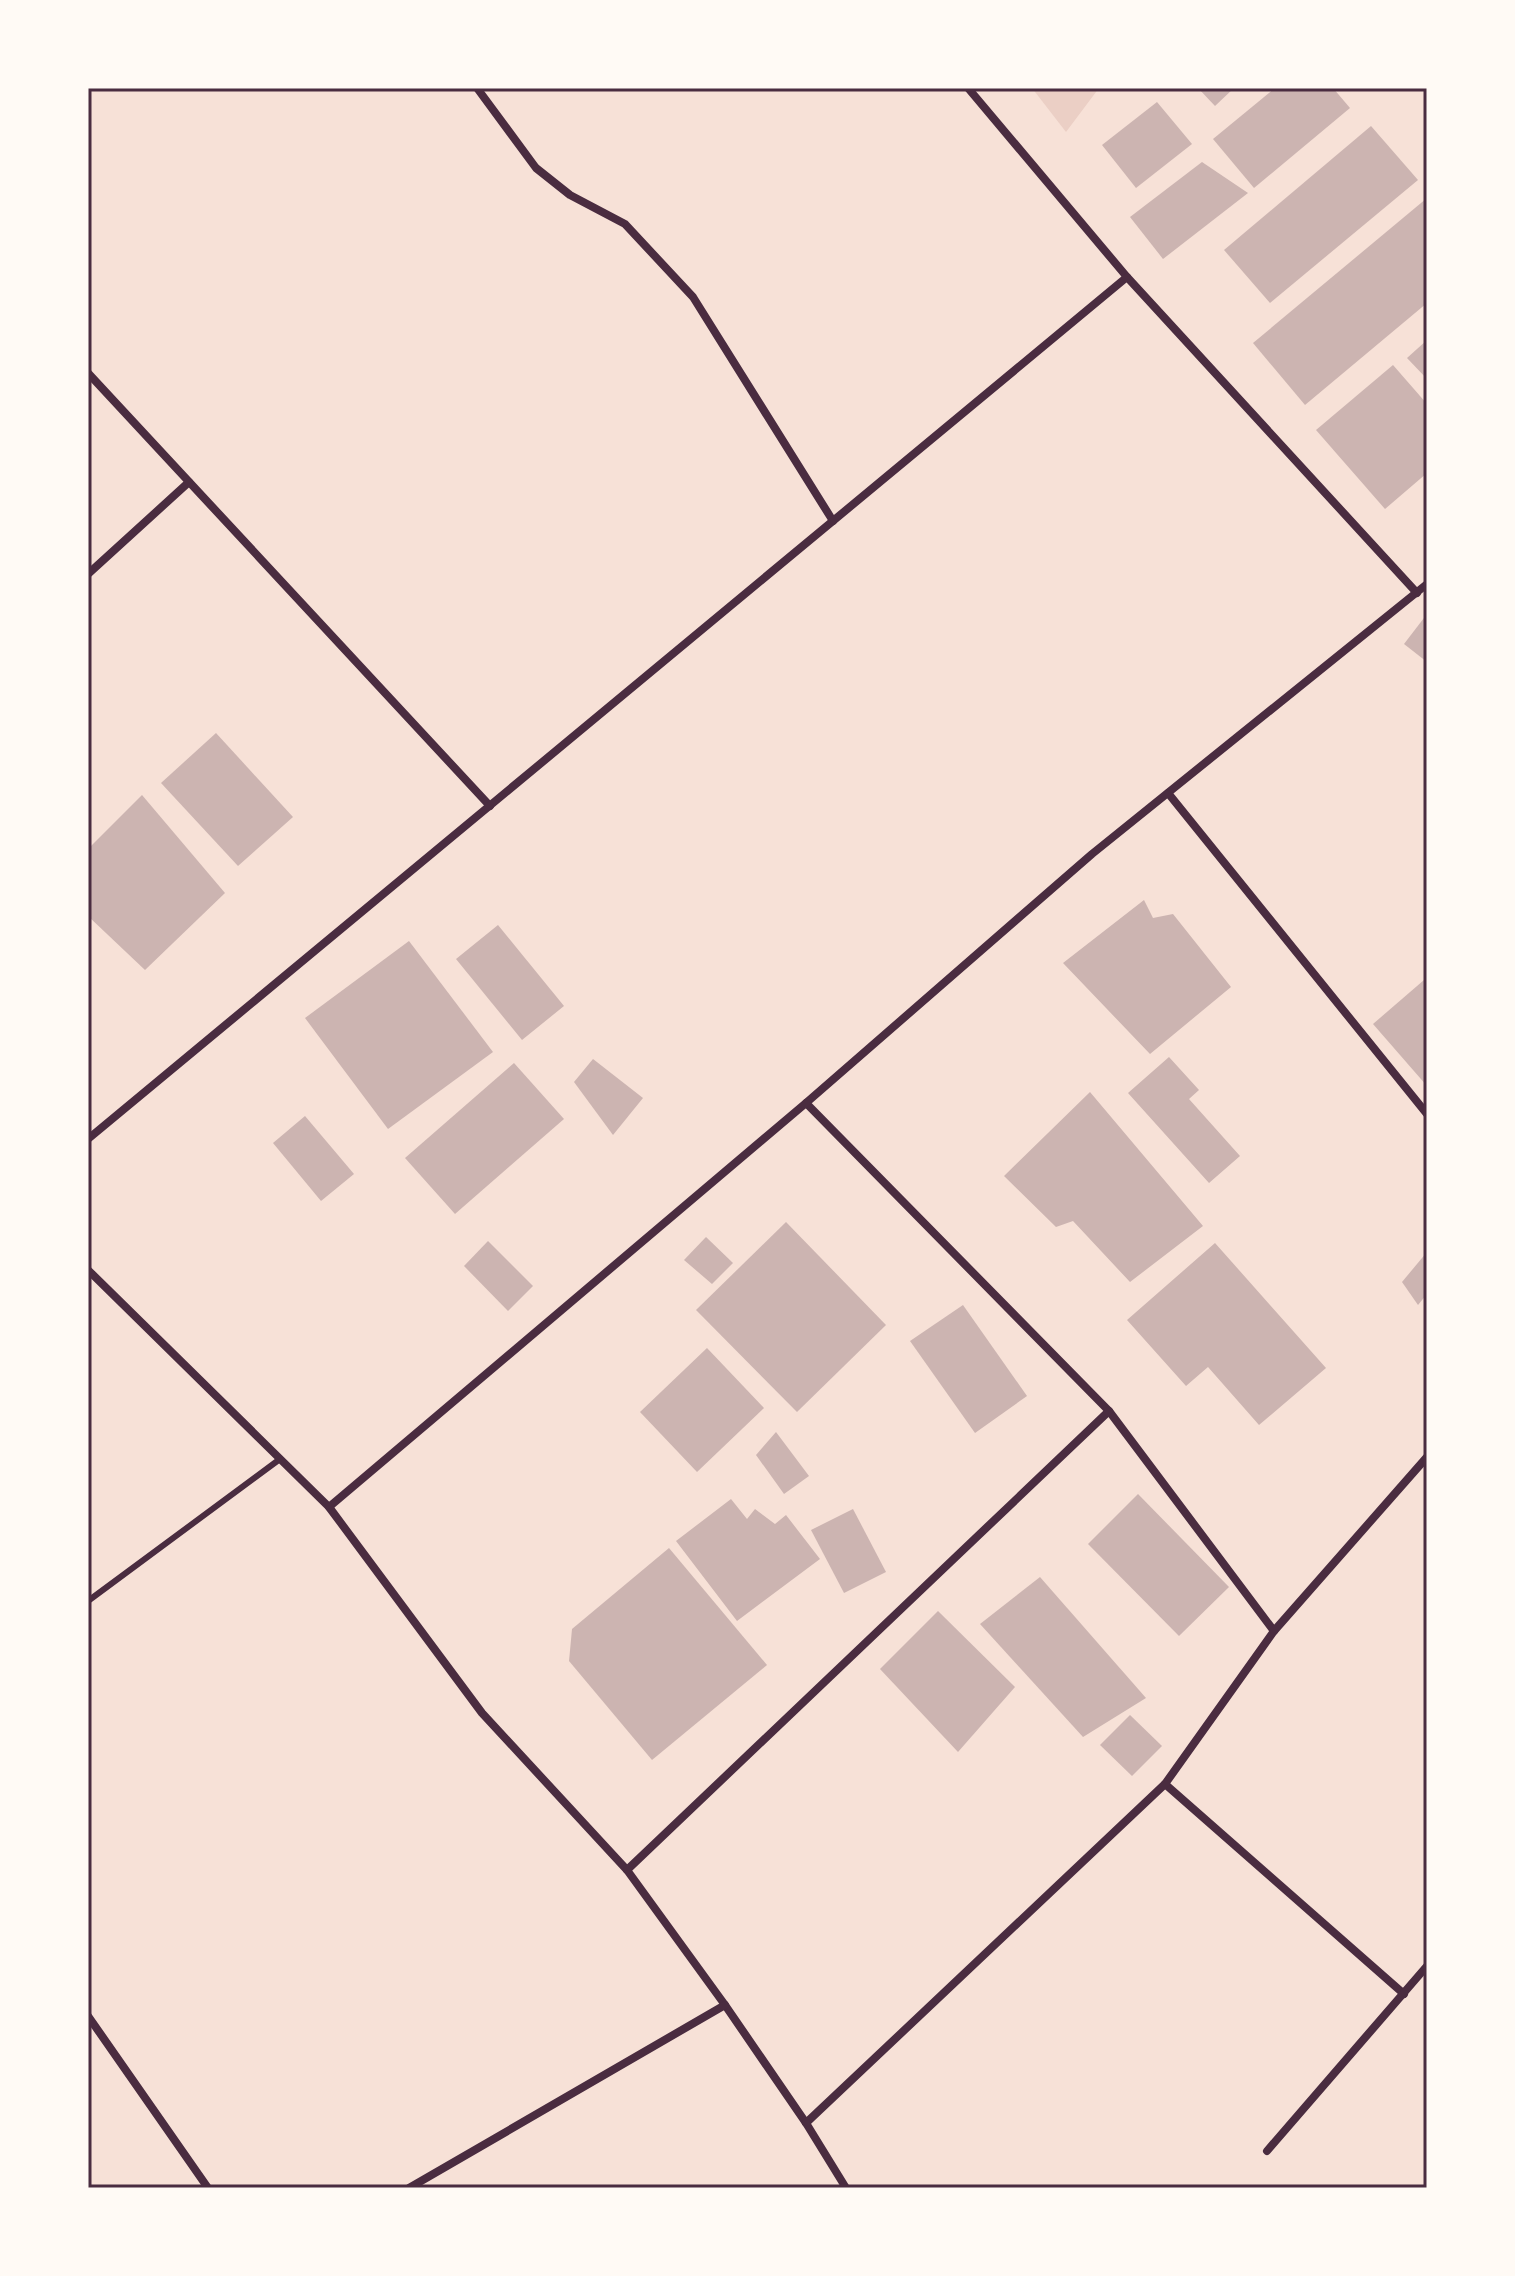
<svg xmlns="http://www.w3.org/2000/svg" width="1515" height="2276" font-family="'IBM Plex Sans',sans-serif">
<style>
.green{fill:#ebcfc5}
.building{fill:#ccb4b1}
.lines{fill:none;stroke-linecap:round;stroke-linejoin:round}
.service{stroke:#4a2c40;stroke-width:6}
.minor{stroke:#4a2c40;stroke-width:8}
.neatline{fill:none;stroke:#4a2c40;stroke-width:3}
</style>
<rect width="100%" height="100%" fill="#f7e1d7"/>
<!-- green -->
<polygon class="green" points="1032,88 1099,88 1066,132"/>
<!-- building -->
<g class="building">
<polygon points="1198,88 1234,88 1215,106"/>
<polygon points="1275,88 1333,88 1350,108 1254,188 1213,139"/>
<polygon points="1157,102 1192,144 1136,188 1102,145"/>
<polygon points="1371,126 1418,180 1270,303 1224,250"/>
<polygon points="1202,162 1248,193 1163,259 1130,217"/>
<polygon points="1427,198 1427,303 1305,405 1253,343"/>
<polygon points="1427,340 1427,379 1407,358"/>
<polygon points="1393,365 1427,404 1427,473 1385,509 1316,430"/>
<polygon points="1427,614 1427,662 1404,644"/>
<polygon points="216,733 293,817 238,866 161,783"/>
<polygon points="142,795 225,893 145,970 88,916 88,849"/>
<polygon points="1144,900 1153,918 1173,914 1231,987 1150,1054 1063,963"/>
<polygon points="498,925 564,1006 522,1040 456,959"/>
<polygon points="409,941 493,1052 388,1129 305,1018"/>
<polygon points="1424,980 1427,984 1427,1086 1373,1024"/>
<polygon points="1169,1057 1199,1090 1189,1099 1240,1156 1209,1183 1128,1093"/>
<polygon points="593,1059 643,1098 613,1135 574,1082"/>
<polygon points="514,1063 564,1119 455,1214 405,1158"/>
<polygon points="1090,1092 1203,1226 1130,1282 1073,1221 1056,1227 1004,1176"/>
<polygon points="305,1116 354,1174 321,1201 273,1143"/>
<polygon points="786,1222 886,1325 797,1412 696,1310"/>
<polygon points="706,1237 733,1263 712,1284 684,1260"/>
<polygon points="488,1241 533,1286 508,1311 464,1266"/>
<polygon points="1215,1243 1326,1368 1259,1425 1208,1367 1186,1386 1127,1320"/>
<polygon points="1427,1252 1427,1294 1418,1305 1402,1282"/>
<polygon points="963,1305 1027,1396 975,1433 910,1341"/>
<polygon points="707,1348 764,1408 697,1472 640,1412"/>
<polygon points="776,1432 809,1476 784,1494 756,1455"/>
<polygon points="1138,1494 1229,1587 1179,1636 1088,1544"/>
<polygon points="731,1499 747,1519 755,1509 775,1524 786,1515 820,1559 737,1621 676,1541"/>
<polygon points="853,1509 886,1572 844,1593 811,1530"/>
<polygon points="669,1548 767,1665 652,1760 569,1661 572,1629"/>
<polygon points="1040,1577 1146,1698 1083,1737 980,1624"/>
<polygon points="938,1611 1015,1687 958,1752 880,1669"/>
<polygon points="1130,1715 1162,1746 1132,1776 1100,1745"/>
</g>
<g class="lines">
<!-- service -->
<polyline class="service" points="88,1601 280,1459"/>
<!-- minor -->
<g class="minor">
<polyline points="477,88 536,168 570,195 625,224 693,297 833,521"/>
<polyline points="968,88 1127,277 1417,593"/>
<polyline points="88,373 490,806"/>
<polyline points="88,574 189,482"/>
<polyline points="1168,793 1427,1114"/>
<polyline points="806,1103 1109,1411 1274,1631"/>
<polyline points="88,1139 1127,277"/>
<polyline points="88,1270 329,1507 482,1713 627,1870 725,2005 806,2123 846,2188"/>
<polyline points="329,1507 806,1103 1092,854 1427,584"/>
<polyline points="1165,1784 1404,1994"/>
<polyline points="627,1870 1109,1411"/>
<polyline points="88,2016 208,2188"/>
<polyline points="806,2123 1165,1784 1274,1631 1427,1457"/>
<polyline points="1267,2151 1427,1966"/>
<polyline points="409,2188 725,2005"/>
</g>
</g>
<!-- border -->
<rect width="1515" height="2276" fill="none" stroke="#fffaf5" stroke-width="180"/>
<rect x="90" y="90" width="1335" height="2096" class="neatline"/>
</svg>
